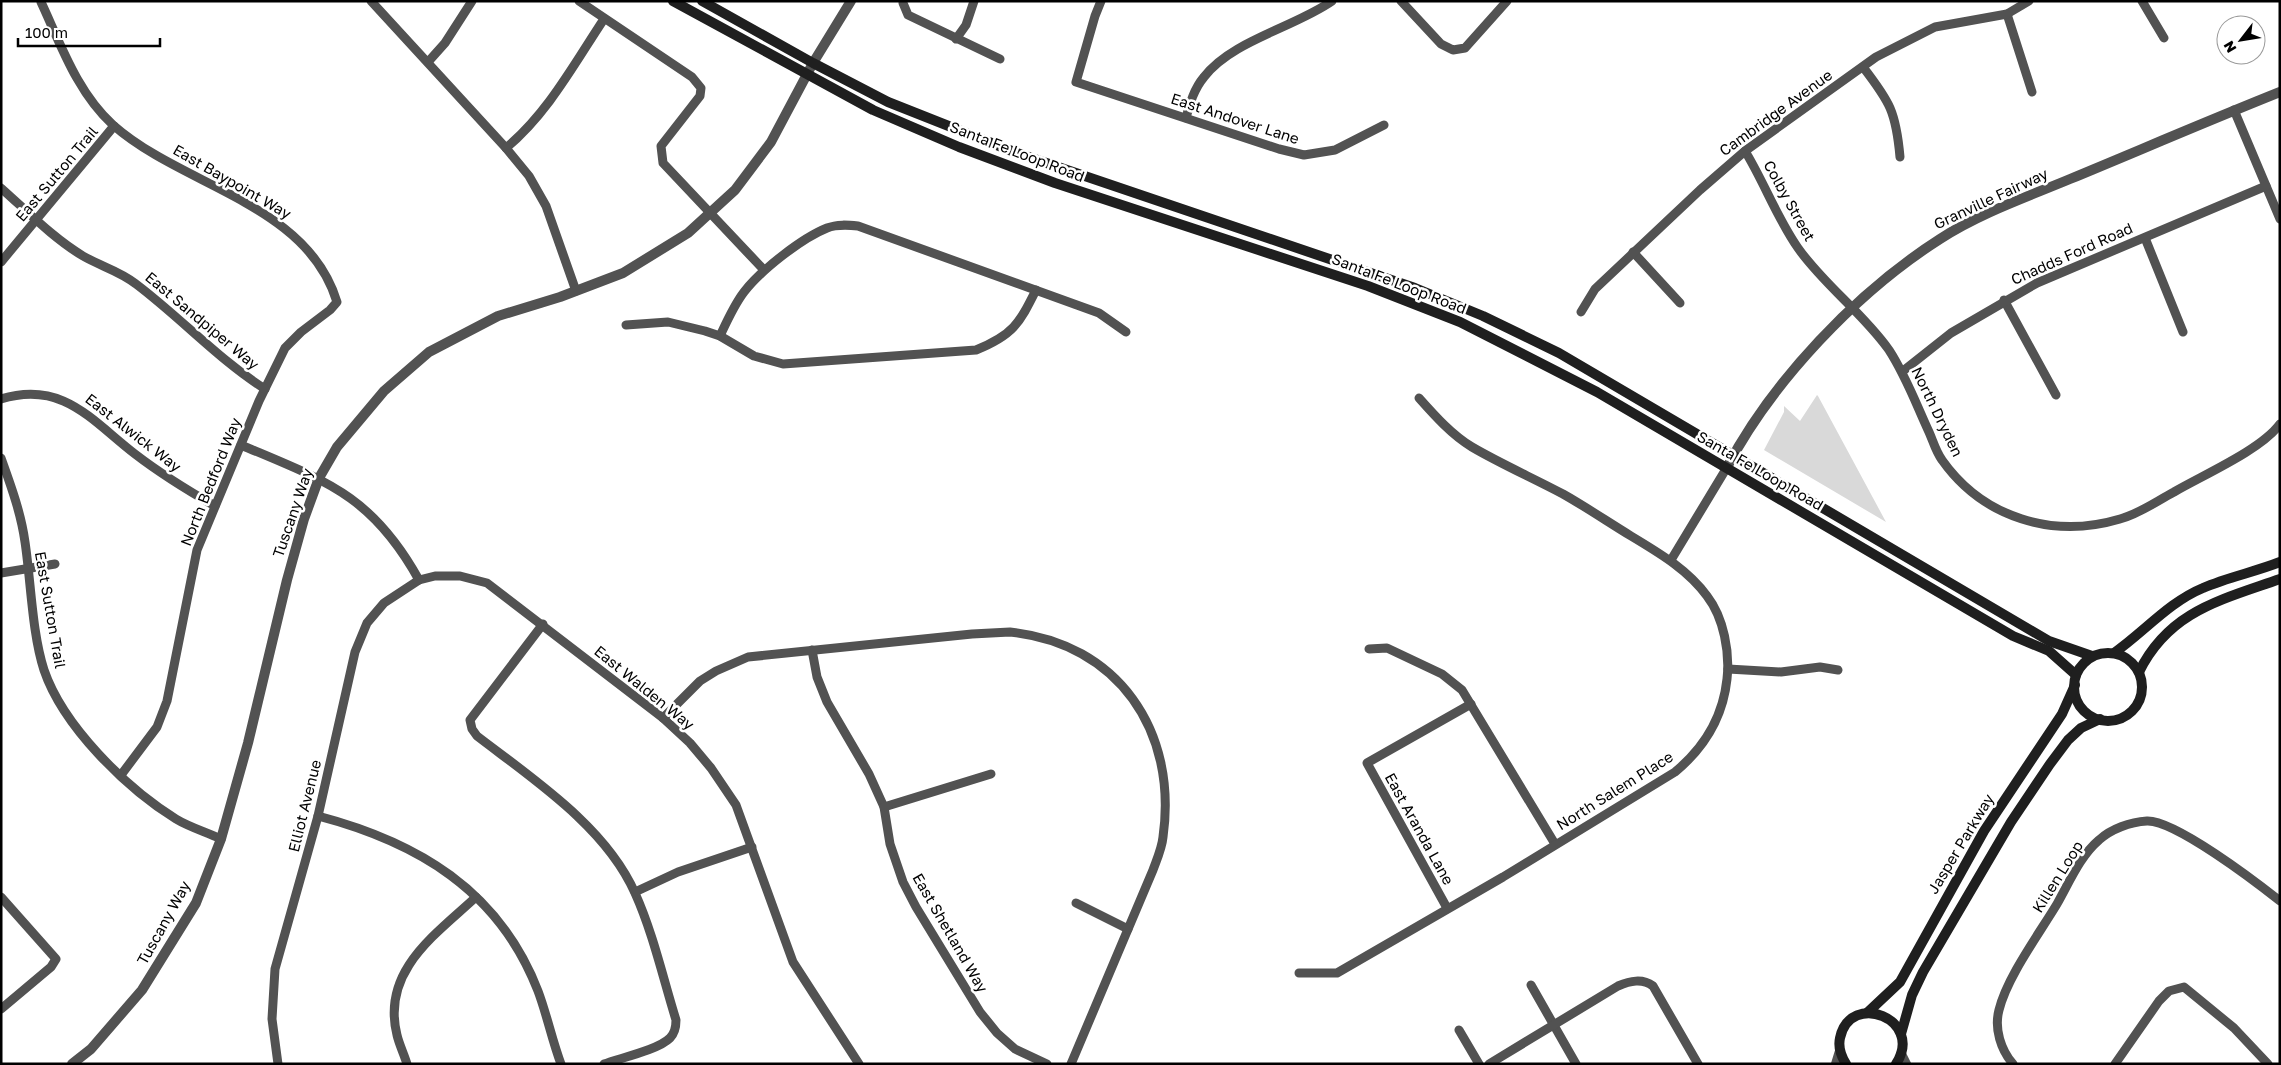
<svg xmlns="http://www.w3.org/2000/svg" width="2281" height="1065" font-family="'Golos Text',sans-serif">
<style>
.green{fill:#d9d9d9}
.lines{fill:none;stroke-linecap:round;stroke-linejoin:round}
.minor{stroke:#525252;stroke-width:9}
.tertiary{stroke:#525252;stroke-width:10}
.secondary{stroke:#1f1f1f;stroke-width:10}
.labels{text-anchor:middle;stroke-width:5;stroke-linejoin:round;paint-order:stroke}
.street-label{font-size:15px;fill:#000;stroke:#fff}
</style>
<rect width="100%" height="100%" fill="#fff"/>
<!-- green -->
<polygon class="green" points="1817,395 1818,396 1886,522 1764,450 1784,412 1784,406 1800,421"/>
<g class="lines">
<!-- minor -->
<g class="minor">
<polyline points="371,1 506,148 529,176 546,206 576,291"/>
<polyline points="579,1 692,77 701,88 700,96 661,146 663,163 764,270"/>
<polyline points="1101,1 1095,16 1076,82 1279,149 1304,155 1335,150 1384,125"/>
<polyline points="1401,1 1441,44 1453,50 1465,48 1507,1"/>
<polyline points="2142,1 2164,38"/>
<path d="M41,2C61,45 77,92 113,125C183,187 307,203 337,302L330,310L301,332L285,348L259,401L197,550L167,701L157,727L121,775"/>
<polyline points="903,3 908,15 1000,59"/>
<polyline points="2007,14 2032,92"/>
<polyline points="956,39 966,25 974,1"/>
<polyline points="428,62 445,43 472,1"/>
<path d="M1863,67C1890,102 1896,112 1900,157"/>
<polyline points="2234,110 2280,219"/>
<path d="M1186,118C1190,103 1194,89 1204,77C1231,41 1295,27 1332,1"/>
<path d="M506,148C548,113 574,64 604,19"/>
<path d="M1745,151C1764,182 1777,218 1798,248C1824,285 1863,313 1889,350C1906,376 1916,404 1929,432C1933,441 1936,452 1942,460C1983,518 2053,539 2120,519C2139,514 2157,501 2174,492C2203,475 2261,450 2280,424"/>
<path d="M1,188C27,211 53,238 83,256C100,266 120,271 136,284C181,318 218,359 265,389"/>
<polyline points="2145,238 2183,332"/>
<polyline points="1633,252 1680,303"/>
<polyline points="1,262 114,126"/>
<polyline points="2004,300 2056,395"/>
<polyline points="1581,312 1595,289 1700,190 1745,151 1876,57 1935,27 2007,14 2029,1"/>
<path d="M626,325L668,322L705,331L720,336L754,356L783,364L976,350C1013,335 1019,324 1036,290"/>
<path d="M720,336C727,321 734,305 744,292C761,270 802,238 827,228C837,224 848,225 858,226L1099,313L1126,332"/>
<polyline points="1903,371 1951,333 2037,283 2266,186"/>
<path d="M1,399C63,380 92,421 135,454C161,474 187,490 215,506"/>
<path d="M241,445C326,481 372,495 419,580"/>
<path d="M1,458C11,486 21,513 25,542C31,582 32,633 44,670C63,726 126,788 176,819C189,827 206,832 221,839"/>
<polyline points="1671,560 1726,469"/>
<polyline points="1,573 55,564"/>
<path d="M543,624L470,720L472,729L477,736C533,779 606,827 635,893C653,933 663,978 676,1020C676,1026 675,1033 670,1038C658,1050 620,1058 604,1064"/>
<polyline points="1369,649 1387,648 1442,674 1462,690 1555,844"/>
<polyline points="812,650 817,677 827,702 869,774 884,807 890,844 903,882 916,907 980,1012 997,1033 1015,1049 1047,1064"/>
<polyline points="1728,669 1781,672 1820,667 1838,670"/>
<path d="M663,718L700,681L716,671L748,657L972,634L1010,632C1118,643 1178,731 1163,837C1162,848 1157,859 1153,870L1071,1064"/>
<polyline points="884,807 991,774"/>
<path d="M318,816C417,842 499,890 538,991C547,1015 552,1040 561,1064"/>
<polyline points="635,892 678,872 752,847"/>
<polyline points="1,897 56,959 51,967 1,1009"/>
<polyline points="1076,903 1128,929"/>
<polyline points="1447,908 1367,763 1471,704"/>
<path d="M1299,973H1337L1503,877L1675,772C1704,748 1723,717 1727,679C1730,653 1724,618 1707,596C1687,569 1659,553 1631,536C1608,522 1586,507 1563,494C1533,478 1501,464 1472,447C1452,435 1435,416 1419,398"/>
<polyline points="1531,985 1576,1064"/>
<polyline points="1459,1030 1479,1064"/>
<polyline points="278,1064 272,1019 275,969 318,816 355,652 367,623 384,603 419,580 435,576 460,576 487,583 663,718 690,743 711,768 736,805 793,962 859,1064"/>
<path d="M407,1064C404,1054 399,1044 397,1035C381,971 435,935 476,897"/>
<path d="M1489,1064L1618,986C1630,981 1642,978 1653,986L1698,1064"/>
<path d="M2013,1064C2001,1050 1994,1029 1999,1010C2007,977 2039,934 2057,904C2069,883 2080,856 2099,840C2111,829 2130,822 2147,821C2175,820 2256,882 2280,901"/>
<polyline points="2115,1064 2159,1001 2169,991 2184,987 2234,1028 2268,1064"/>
</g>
<!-- tertiary -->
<g class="tertiary">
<path d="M1726,469C1772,381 1857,292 1940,239C1980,213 2027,197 2070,179C2140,150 2210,120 2280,92"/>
<polyline points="1901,1054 1906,1064"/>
<polyline points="72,1064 91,1049 142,990 196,903 221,839 248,743 287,580 304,519 319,478 337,447 384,391 429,352 498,316 560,297 623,273 688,233 735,190 771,142 813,63 851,1"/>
<polyline points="1836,1064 1840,1051"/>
</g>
<!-- secondary -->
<g class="secondary">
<polyline points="673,1 873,110 959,147 1055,183 1368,286 1460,322 1597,392 2013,636 2049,651 2076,675"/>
<polyline points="702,1 813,63 888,102 1017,153 1415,288 1483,316 1559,353 2049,641 2092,656"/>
<path d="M2114,653C2144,632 2169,602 2203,588C2228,577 2255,572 2280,562"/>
<circle cx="2108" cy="687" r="34"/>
<path d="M2139,672C2169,611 2221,600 2280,579"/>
<polyline points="1867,1013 1900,982 1984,831 2062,714 2075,685"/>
<polyline points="1901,1034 1912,995 1923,972 2011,822 2050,764 2068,740 2081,728 2100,719"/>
<path d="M1846,1064C1841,1056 1838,1047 1840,1038C1850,990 1925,1019 1896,1064"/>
</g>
</g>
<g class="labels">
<!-- street labels -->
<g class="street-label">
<text transform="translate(1776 113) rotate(-36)" y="5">Cambridge Avenue</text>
<text transform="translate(1235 119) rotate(18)" y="5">East Andover Lane</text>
<text transform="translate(1017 152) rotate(21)" y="5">Santa Fe Loop Road</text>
<text transform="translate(57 174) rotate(-50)" y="5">East Sutton Trail</text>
<text transform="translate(232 182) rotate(30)" y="5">East Baypoint Way</text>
<text transform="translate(1991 199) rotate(-25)" y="5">Granville Fairway</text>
<text transform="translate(1789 201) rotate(61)" y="5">Colby Street</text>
<text transform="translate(2072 254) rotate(-24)" y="5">Chadds Ford Road</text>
<text transform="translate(1399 284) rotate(21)" y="5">Santa Fe Loop Road</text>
<text transform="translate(202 321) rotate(40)" y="5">East Sandpiper Way</text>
<text transform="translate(1937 412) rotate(64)" y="5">North Dryden</text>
<text transform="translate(133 433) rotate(38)" y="5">East Alwick Way</text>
<text transform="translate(1760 471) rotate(30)" y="5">Santa Fe Loop Road</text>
<text transform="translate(211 482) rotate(-68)" y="5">North Bedford Way</text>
<text transform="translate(293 513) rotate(-71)" y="5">Tuscany Way</text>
<text transform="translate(50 610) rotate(80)" y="5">East Sutton Trail</text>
<text transform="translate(644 688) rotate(39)" y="5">East Walden Way</text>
<text transform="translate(1615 791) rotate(-32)" y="5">North Salem Place</text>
<text transform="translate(305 806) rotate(-76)" y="5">Elliot Avenue</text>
<text transform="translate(1419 829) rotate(61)" y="5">East Aranda Lane</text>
<text transform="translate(1961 844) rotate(-59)" y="5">Jasper Parkway</text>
<text transform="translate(2058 877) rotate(-58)" y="5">Killen Loop</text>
<text transform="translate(164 923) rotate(-61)" y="5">Tuscany Way</text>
<text transform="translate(950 933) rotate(60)" y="5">East Shetland Way</text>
</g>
</g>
<!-- border -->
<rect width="2281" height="1065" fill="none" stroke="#000000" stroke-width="5"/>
<!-- north arrow -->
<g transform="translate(2241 40) rotate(239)"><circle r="24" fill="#ffffff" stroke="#999999"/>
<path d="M0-4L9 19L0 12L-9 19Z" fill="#000000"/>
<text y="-8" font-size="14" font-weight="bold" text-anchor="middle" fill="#000000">N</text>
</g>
<!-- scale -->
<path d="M18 38v8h142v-8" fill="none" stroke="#000000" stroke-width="2.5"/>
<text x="25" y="38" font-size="15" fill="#000000" stroke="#ffffff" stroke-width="4" paint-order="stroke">100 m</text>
</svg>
